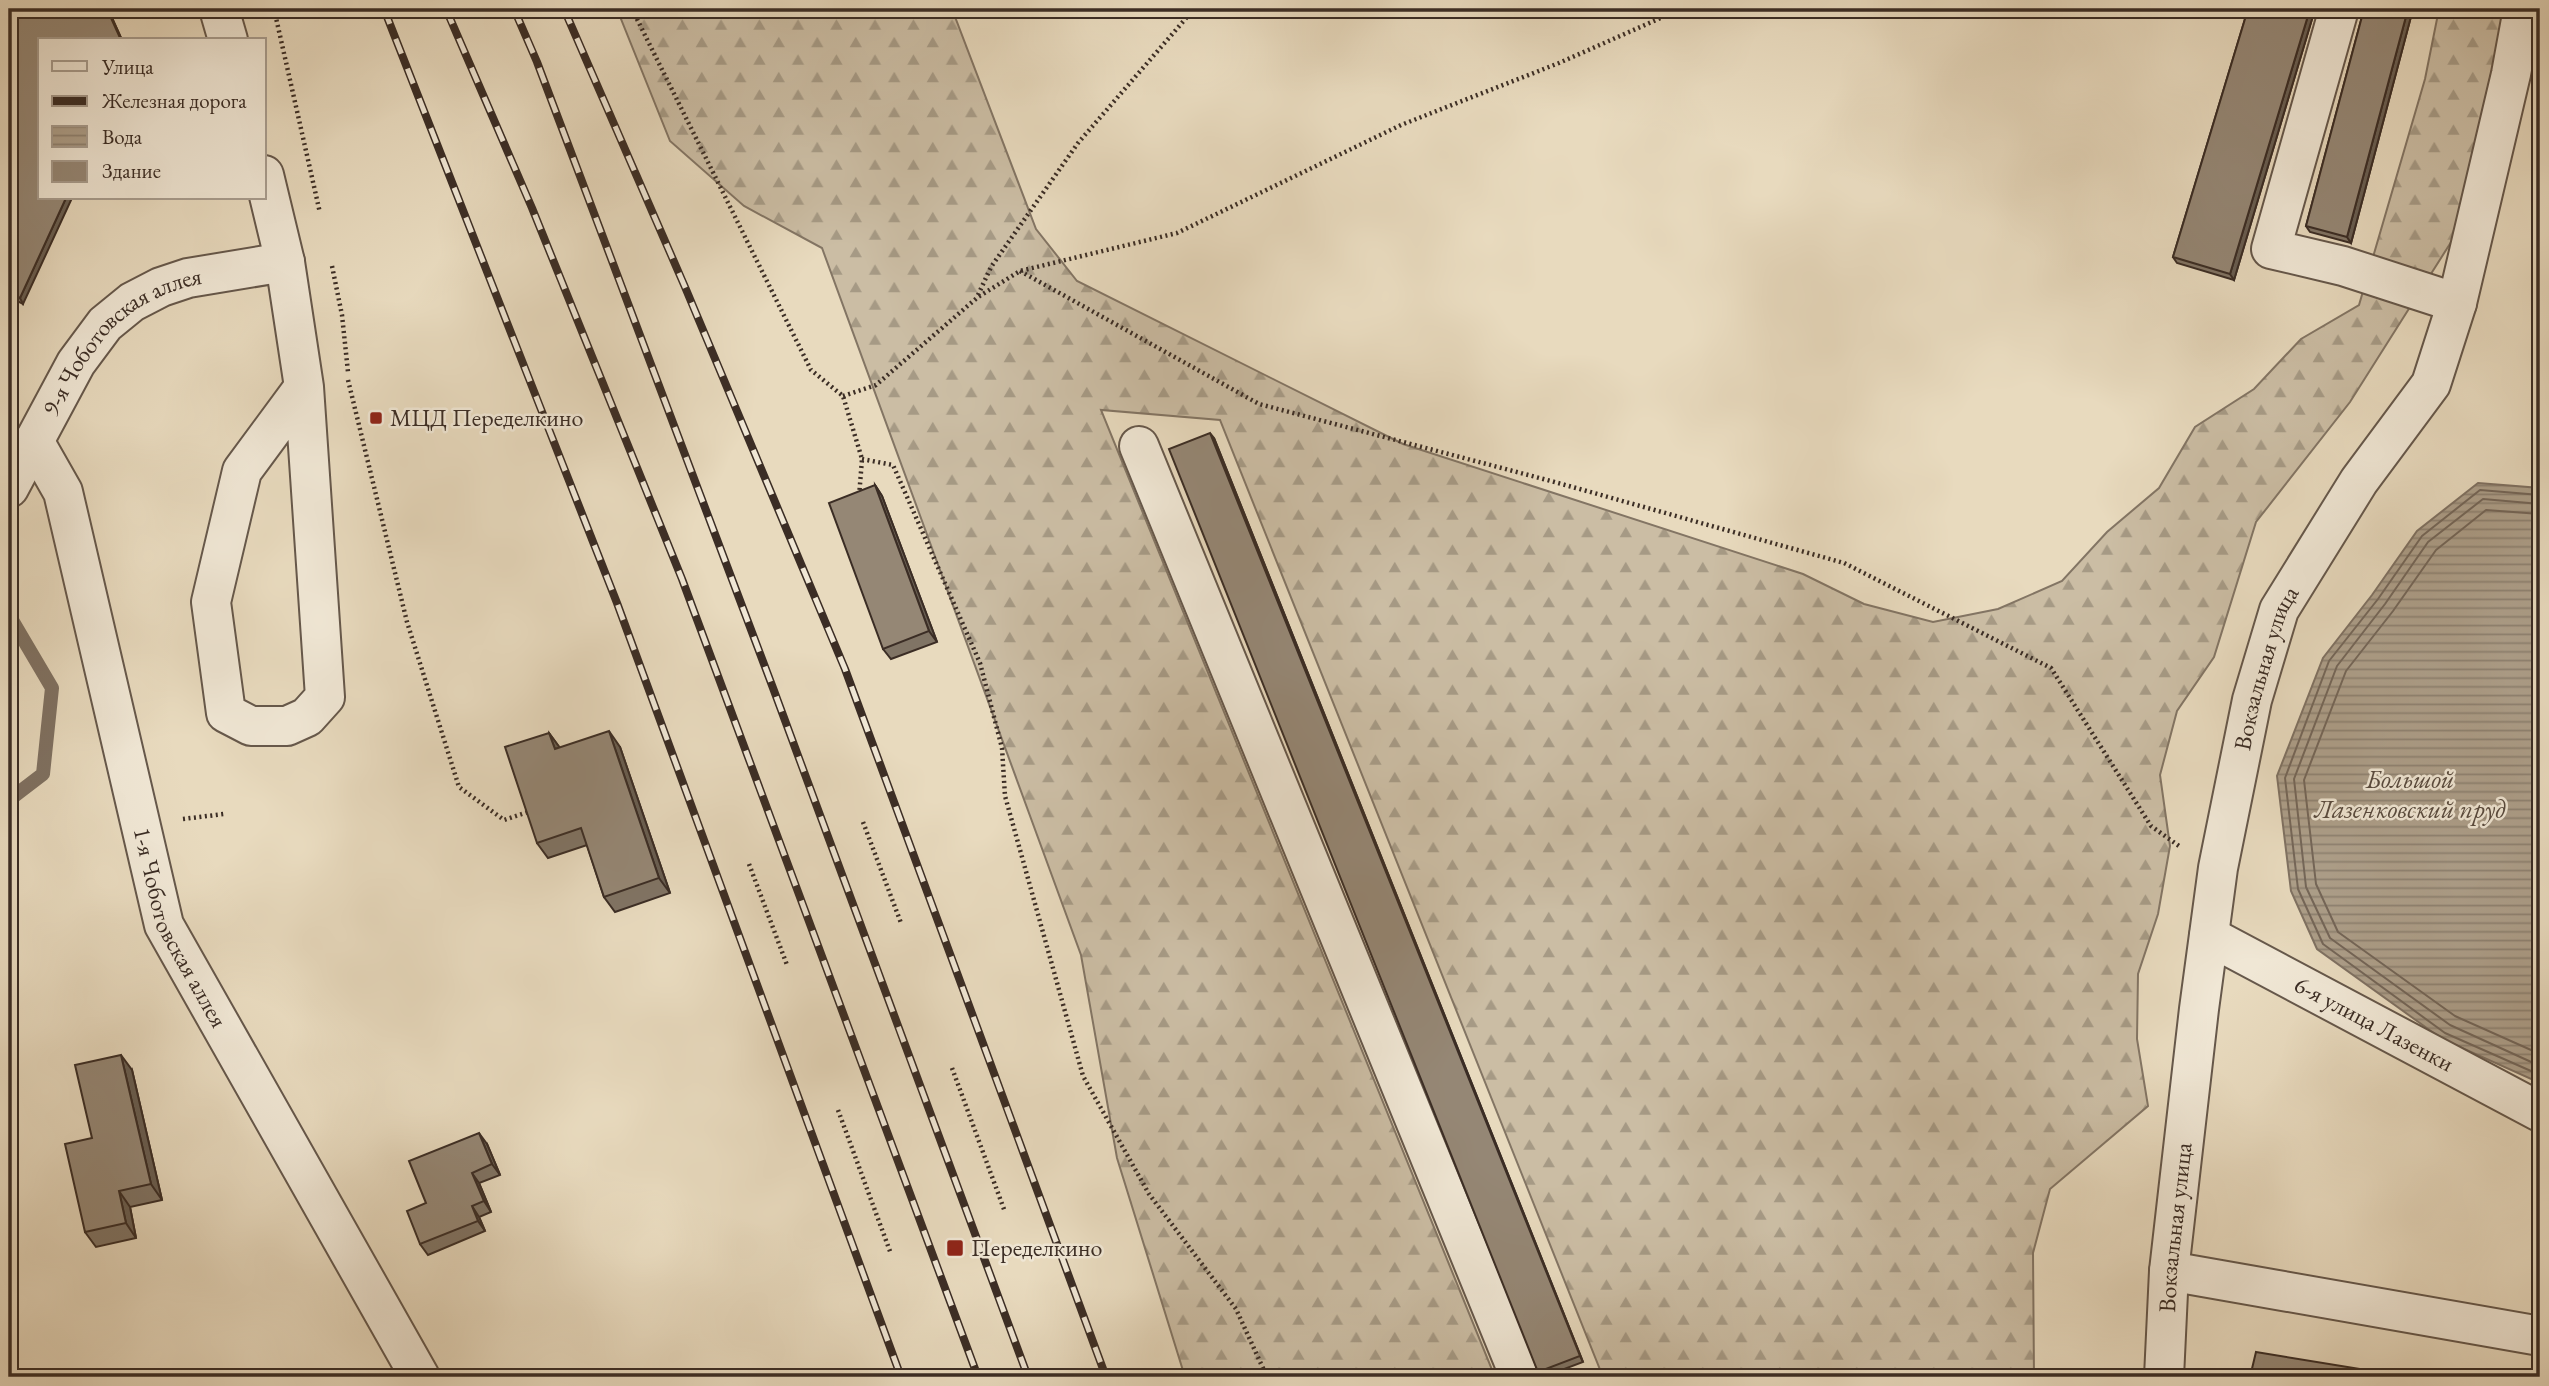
<svg xmlns="http://www.w3.org/2000/svg" width="2549" height="1386" font-family="'EB Garamond',serif">
<style>
.forest{fill:url(#forest-firs);stroke:#837564;stroke-width:2}
.water{fill:url(#water-rules);stroke:#7f7162;stroke-width:2}
.lines{fill:none;stroke-linecap:round;stroke-linejoin:round}
.shore{stroke:#746658;stroke-width:2}
.stream{stroke:#7f7162;stroke-width:14}
.minor-casing{stroke:#66584b;stroke-width:42}
.path{stroke:#3b2d25;stroke-width:4.5;stroke-dasharray:2 3.5;stroke-linecap:butt}
.minor{stroke:#f0e7d5;stroke-width:38}
.rail-casing{stroke:#3b2d25;stroke-width:8}
.rail{stroke:#f0e7d5;stroke-width:5;stroke-dasharray:16;stroke-linecap:butt}
.wall{fill:#807465;stroke:#3b2d25;stroke-width:2}
.shaded-wall{fill:#685e52;stroke:#3b2d25;stroke-width:2}
.building{fill:#958775;stroke:#3b2d25;stroke-width:2}
.poi-dot{fill:#8f2418;stroke:#f0e7d5;stroke-width:2.5}
.labels{text-anchor:middle;stroke-width:5;stroke-linejoin:round;paint-order:stroke}
.street-label{font-size:24px;fill:#3b2d25;stroke:#f0e7d5}
.poi-label{font-size:24px;fill:#3b2d25;stroke:#f0e7d5;text-anchor:start}
.water-label{font-size:26px;font-style:italic;fill:#584a3e;stroke:#f0e7d5}
</style>
<defs>
<pattern id="forest-firs" width="22" height="20" patternUnits="userSpaceOnUse" patternTransform="scale(1.75)"><rect width="22" height="20" fill="#cbbda4"/><path d="M5 1l3.5 6h-7zM16 11l3.5 6h-7z" fill="#a69a85"/></pattern>
<pattern id="water-rules" width="6" height="5" patternUnits="userSpaceOnUse" patternTransform="scale(1.75)"><rect width="6" height="5" fill="#ad9f8a"/><path d="M0 2.5h6" fill="none" stroke="#8e8271"/></pattern>
</defs>
<rect width="100%" height="100%" fill="#e8dabe"/>
<filter id="stains"><feTurbulence type="fractalNoise" baseFrequency=".00286" numOctaves="4"/><feColorMatrix values="0 0 0 0 .2 0 0 0 0 .09 0 0 0 0 .02 0 0 0 .5 -.17"/></filter>
<radialGradient id="worn" r=".72"><stop offset=".6" stop-color="#630" stop-opacity="0"/><stop offset="1" stop-color="#630" stop-opacity=".3"/></radialGradient>
<!-- forest -->
<polygon class="forest" points="617,9 952,9 1036,229 1077,281 1403,444 1803,574 1864,604 1933,622 1998,609 2062,581 2107,532 2159,488 2195,427 2254,389 2301,339 2359,305 2425,79 2439,9 2506,9 2453,239 2350,402 2256,522 2214,657 2177,711 2160,775 2170,846 2158,914 2138,974 2137,1039 2148,1106 2050,1189 2033,1253 2034,1377 1603,1377 1220,420 1101,410 1495,1377 1185,1377 1117,1158 1081,955 822,248 744,206 670,141"/>
<!-- water -->
<polygon class="water" points="2478,483 2540,488 2540,1083 2442,1039 2317,949 2291,891 2277,776 2323,658 2372,595 2417,531"/>
<g class="lines">
<!-- shore -->
<g class="shore">
<polyline points="2540,495 2480,490 2422,536 2378,599 2329,661 2285,778 2298,889 2323,944 2445,1033 2540,1075"/>
<polyline points="2540,504 2483,499 2428,542 2385,604 2337,666 2294,779 2306,887 2330,938 2450,1025 2540,1066"/>
<polyline points="2540,514 2486,510 2436,550 2393,611 2346,671 2304,780 2316,884 2338,932 2455,1016 2540,1054"/>
</g>
<!-- stream -->
<polyline class="stream" points="9,615 52,688 43,774 9,800"/>
<!-- minor casing -->
<g class="minor-casing">
<g id="minor">
<polyline points="219,9 228,40"/>
<polyline points="2339,9 2271,249 2343,266 2457,303"/>
<polyline points="264,175 285,262 304,387 325,697 307,717 287,726 251,726 226,713 211,602 242,471 304,387"/>
<path id="s1" d="M34,441L63,492L164,925L420,1377"/>
<polyline points="1139,446 1520,1377"/>
<path id="s2" d="M9,488L76,363L105,324L132,302L161,287L188,278L285,262"/>
<path id="s3" d="M2209,936L2540,1112"/>
<polyline points="2169,1271 2540,1336"/>
<path id="s4" d="M2164,1377L2169,1271L2199,1009L2218,868L2252,700L2279,610L2359,481L2431,384L2457,303L2511,74L2523,9"/>
</g>
</g>
<!-- path -->
<g class="path">
<polyline points="274,9 320,213"/>
<polyline points="632,9 811,370 843,396 862,459 859,497"/>
<polyline points="332,266 342,315 348,372"/>
<polyline points="1020,271 1259,404 1551,481 1844,563 2051,668 2151,826 2179,846"/>
<polyline points="978,295 991,267 1078,143 1194,9"/>
<polyline points="348,380 407,622 459,787 504,820 531,811"/>
<polyline points="843,396 876,385 978,297 1020,271 1177,233 1401,125 1559,63 1681,9"/>
<polyline points="862,459 893,465 980,663 1002,748 1005,796 1083,1076 1149,1194 1236,1309 1267,1377"/>
<polyline points="183,819 224,814"/>
<polyline points="863,822 901,923"/>
<polyline points="749,864 787,965"/>
<polyline points="952,1068 1005,1212"/>
<polyline points="838,1110 891,1254"/>
</g>
<!-- minor -->
<use href="#minor" class="minor"/>
<!-- rail casing -->
<g class="rail-casing">
<g id="rail">
<polyline points="384,9 617,603 901,1377"/>
<polyline points="446,9 532,208 682,579 978,1377"/>
<polyline points="514,9 537,62 773,688 1028,1377"/>
<polyline points="564,9 685,287 845,669 1106,1377"/>
</g>
</g>
<!-- rail -->
<use href="#rail" class="rail"/>
</g>
<!-- wall -->
<g class="wall">
<polygon points="9,9 108,9 122,40 40,40 23,304 9,297"/>
<polygon points="2248,9 2315,9 2234,280 2177,263 2173,257"/>
<polygon points="2364,9 2413,9 2351,243 2310,232 2306,226"/>
<polygon points="1214,438 1583,1362 1543,1377 1542,1377 1538,1372"/>
<polygon points="875,485 882,496 937,642 891,659 883,649"/>
<polygon points="549,733 560,748 620,747 670,893 615,912 604,897 587,845 548,858 537,843"/>
<polygon points="132,1070 162,1200 130,1207 136,1238 96,1247 85,1232 92,1138"/>
<polygon points="487,1144 500,1175 479,1183 491,1212 479,1217 485,1231 428,1255 420,1244 426,1203"/>
</g>
<!-- shaded-wall -->
<g class="shaded-wall">
<polygon points="107,9 108,9 122,40 121,40"/>
<polygon points="2310,9 2315,9 2234,280 2230,274"/>
<polygon points="2408,9 2413,9 2351,243 2347,237"/>
<polygon points="66,198 72,198 23,304 20,298"/>
<polygon points="1210,433 1214,438 1583,1362 1580,1356"/>
<polygon points="875,485 882,496 937,642 929,631"/>
<polygon points="609,731 620,747 670,893 659,878"/>
<polygon points="549,733 560,748 555,749"/>
<polygon points="121,1055 132,1070 162,1200 151,1184"/>
<polygon points="479,1133 487,1144 500,1175 492,1164"/>
<polygon points="472,1173 479,1183 491,1212 484,1201"/>
<polygon points="119,1191 130,1207 136,1238 126,1223"/>
<polygon points="472,1206 479,1217 485,1231 478,1221"/>
</g>
<!-- building -->
<g class="building">
<polygon points="9,9 107,9 121,40 40,40 40,198 66,198 20,298 9,293"/>
<polygon points="2248,9 2310,9 2230,274 2173,257"/>
<polygon points="2364,9 2408,9 2347,237 2306,226"/>
<polygon points="1210,433 1580,1356 1538,1372 1169,449"/>
<polygon points="875,485 929,631 883,649 829,503"/>
<polygon points="609,731 659,878 604,897 581,828 537,843 505,747 549,733 555,749"/>
<polygon points="121,1055 151,1184 119,1191 126,1223 85,1232 65,1144 92,1138 75,1065"/>
<polygon points="479,1133 492,1164 472,1173 484,1201 472,1206 478,1221 420,1244 407,1211 426,1203 409,1161"/>
<polygon points="2256,1352 2409,1377 2250,1377"/>
</g>
<!-- markers -->
<g class="poi-dot">
<rect x="369" y="411" width="14" height="14" rx="3.5"/>
<rect x="946" y="1239" width="18" height="18" rx="3.5"/>
</g>
<g class="labels">
<!-- street labels -->
<g class="street-label">
<text dy="8" stroke="none"><textPath href="#s2" startOffset="192">9-я Чоботовская аллея</textPath></text>
<text dy="8" stroke="none"><textPath href="#s4" startOffset="718">Вокзальная улица</textPath></text>
<text dy="8" stroke="none"><textPath href="#s1" startOffset="511">1-я Чоботовская аллея</textPath></text>
<text dy="8" stroke="none"><textPath href="#s3" startOffset="187">6-я улица Лазенки</textPath></text>
<text dy="8" stroke="none"><textPath href="#s4" startOffset="150">Вокзальная улица</textPath></text>
</g>
<!-- poi labels -->
<g class="poi-label">
<text x="390" y="426">МЦД Переделкино</text>
<text x="971" y="1256">Переделкино</text>
</g>
<!-- water labels -->
<g class="water-label">
<text x="2410" y="788">Большой<tspan x="2410" dy="30">Лазенковский пруд</tspan></text>
</g>
</g>
<!-- margin -->
<rect width="2549" height="1386" fill="none" stroke="#e8dabe" stroke-width="35"/>
<rect x="10" y="10" width="2528" height="1365" fill="none" stroke="#3b2d25" stroke-width="3.5"/>
<rect x="18" y="18" width="2514" height="1351" fill="none" stroke="#3b2d25" stroke-width="2"/>
<!-- legend -->
<rect x="38" y="38" width="228" height="161" fill="#f0e7d5" stroke="#a89d8f" stroke-width="2"/>
<rect x="52" y="61" width="35" height="10" fill="#f0e7d5" stroke="#a89d8f" stroke-width="2"/>
<text x="102" y="74" font-size="21" fill="#3b2d25">Улица</text>
<rect x="52" y="96" width="35" height="10" fill="#3b2d25" stroke="#a89d8f" stroke-width="2"/>
<text x="102" y="108" font-size="21" fill="#3b2d25">Железная дорога</text>
<rect x="52" y="126" width="35" height="21" fill="url(#water-rules)" stroke="#a89d8f" stroke-width="2"/>
<text x="102" y="144" font-size="21" fill="#3b2d25">Вода</text>
<rect x="52" y="161" width="35" height="21" fill="#958775" stroke="#a89d8f" stroke-width="2"/>
<text x="102" y="178" font-size="21" fill="#3b2d25">Здание</text>
<rect width="100%" height="100%" filter="url(#stains)"/>
<rect width="100%" height="100%" fill="url(#worn)"/>
</svg>
